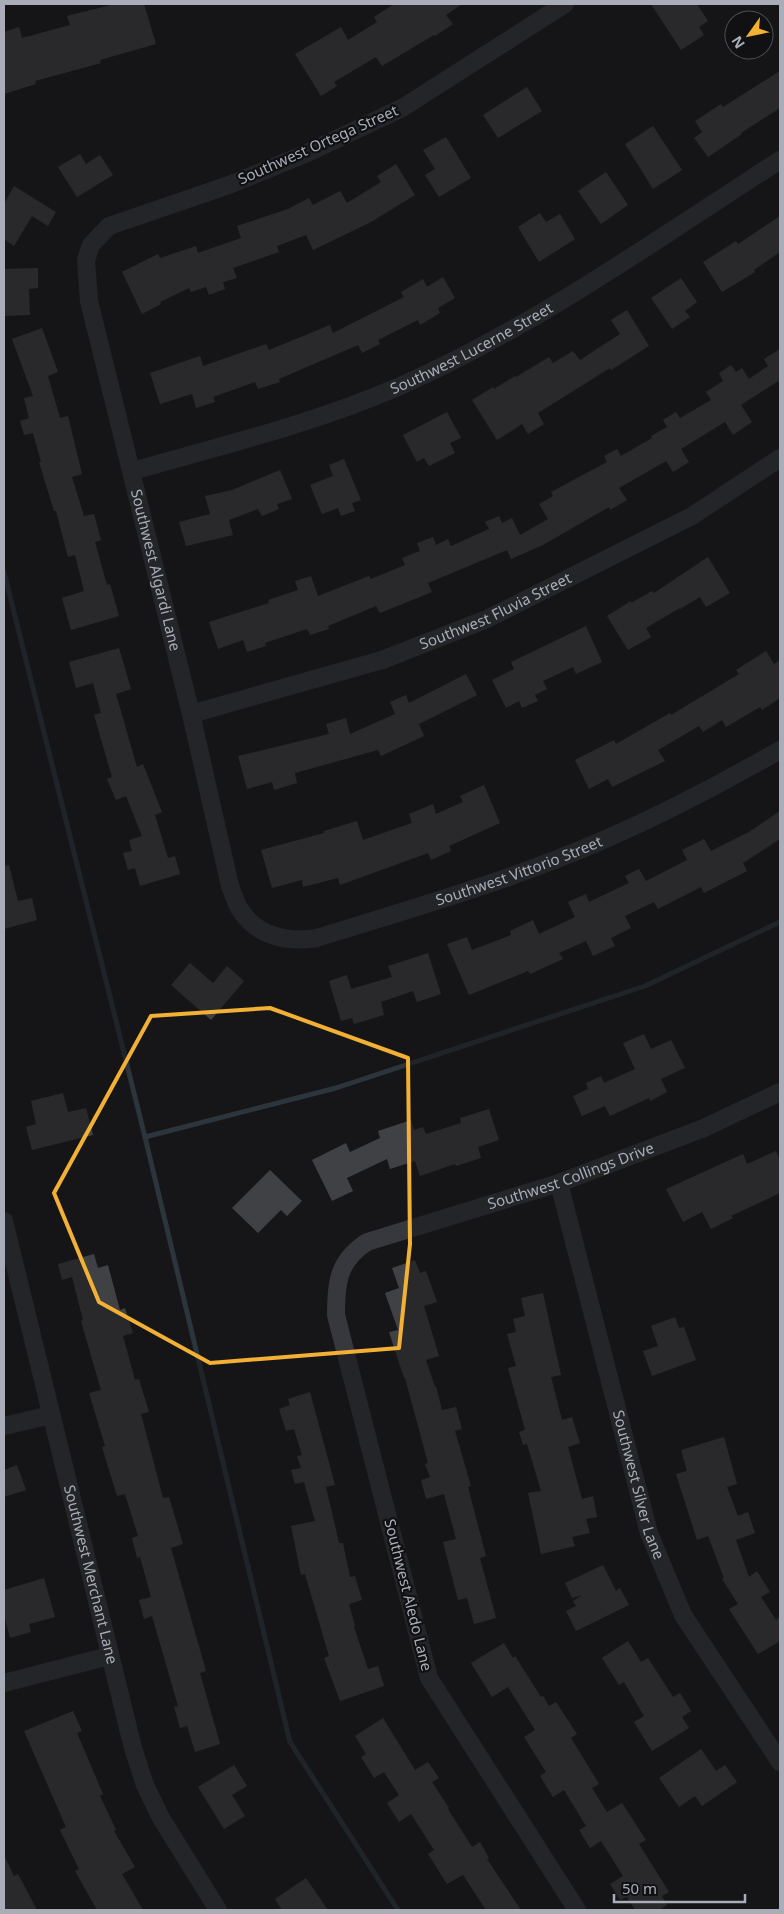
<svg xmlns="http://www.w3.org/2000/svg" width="784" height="1914" font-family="'Noto Sans',sans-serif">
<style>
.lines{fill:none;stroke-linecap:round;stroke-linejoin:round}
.stream{stroke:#2c353c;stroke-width:5}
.building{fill:#404145}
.minor{stroke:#37383d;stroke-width:18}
.marked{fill:none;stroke:#f2b134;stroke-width:4;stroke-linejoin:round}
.labels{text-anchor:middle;stroke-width:4.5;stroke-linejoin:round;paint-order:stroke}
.street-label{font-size:15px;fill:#a8adb8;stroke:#111113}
</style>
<rect width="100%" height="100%" fill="#161618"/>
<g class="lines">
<!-- stream -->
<g class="stream">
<polyline points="4,572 145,1137 290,1742 398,1910"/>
<polyline points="145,1137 336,1088 645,986 780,922"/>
</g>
</g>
<!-- building -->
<g class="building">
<polygon points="115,4 144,4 156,44 100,60 101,63 35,81 36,84 4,94 4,32 19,27 22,38 70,25 67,16"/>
<polygon points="394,4 462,4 446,15 453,24 435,36 434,35 382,66 376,57 334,82 337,86 321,96 295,54 341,27 348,40 377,22 374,17"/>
<polygon points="651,4 697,4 708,21 699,27 704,35 681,50"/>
<polygon points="780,71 780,108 741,133 742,134 708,157 694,138 702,132 695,121 721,104 723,107"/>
<polygon points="527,87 542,111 498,138 483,115"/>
<polygon points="653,126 682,170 653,189 625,144"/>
<polygon points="446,137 471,178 439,197 425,175 435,169 423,150"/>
<polygon points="80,154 86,164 100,155 113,175 77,197 58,167"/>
<polygon points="396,164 415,195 371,222 313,250 306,235 277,246 279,252 233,268 237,278 223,282 225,289 209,295 206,287 191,292 189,288 160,302 161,304 142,314 122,272 158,254 160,258 196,246 198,253 241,238 237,226 288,209 309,198 313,205 340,191 347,203 381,182 377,176"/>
<polygon points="606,172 628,205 601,224 578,191"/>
<polygon points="14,186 56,212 48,226 32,216 14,246 4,239 4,204"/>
<polygon points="540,213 546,222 560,214 575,239 539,262 518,227"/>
<polygon points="780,216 780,252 754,270 755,272 722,292 703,262 736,241 738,244"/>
<polygon points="38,268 38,288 29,289 30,315 4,316 4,269"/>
<polygon points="443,277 455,298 438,308 440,313 420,325 418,320 378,340 380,344 362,353 358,345 279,379 280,382 258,389 255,382 213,397 215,402 196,408 192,394 160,404 150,373 200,356 203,366 266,344 269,350 330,325 333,333 404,297 401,292 423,279 427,287"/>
<polygon points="681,278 697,302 685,311 690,317 672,329 651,298"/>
<polygon points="627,310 649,346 611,370 610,368 538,413 544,424 528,434 522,424 497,440 472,400 493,387 494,389 515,376 516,377 549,357 553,363 573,351 580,360 620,334 611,320"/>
<polygon points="42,328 58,372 48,376 60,418 68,416 82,474 72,477 84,516 94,514 101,540 95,542 107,585 110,584 119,616 71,630 62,598 84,591 75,555 68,557 56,511 54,511 39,462 41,462 33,433 24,435 20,421 29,418 24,398 33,396 12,339"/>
<polygon points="780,349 780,385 778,381 741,405 752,422 733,435 725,422 681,449 689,462 673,472 666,461 619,488 627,500 610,510 609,507 543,545 511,559 507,550 428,583 432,592 380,613 376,606 328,626 329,629 310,635 307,629 265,643 266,646 247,652 243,640 218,649 209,622 269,603 268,600 298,590 295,581 311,576 318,596 369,576 371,579 405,565 402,558 420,551 417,543 433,537 436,545 448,539 451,546 489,529 485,522 499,516 502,523 512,518 520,535 548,519 539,504 553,496 551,492 607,462 604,456 617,449 621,456 652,438 651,436 667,427 663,420 676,412 680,418 711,400 706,392 723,381 719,373 731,365 736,372 742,368 749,379 768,366 764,359"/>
<polygon points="447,412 461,438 450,443 455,453 429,466 424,458 417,462 403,435"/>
<polygon points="344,459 361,500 352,503 355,511 341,516 338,508 322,514 310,485 333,476 329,465"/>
<polygon points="280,470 292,499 277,504 279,509 262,516 258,509 229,520 233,535 186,546 179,522 210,514 205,496 232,490"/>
<polygon points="708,557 730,593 706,607 700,597 680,609 680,608 646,628 651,637 628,650 607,616 631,601 631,603 652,591 654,593"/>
<polygon points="586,626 602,662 576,674 573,667 543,681 547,689 535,695 538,701 522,708 519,701 506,708 492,680 514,669 511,662"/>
<polygon points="119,648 131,689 116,694 137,767 143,764 162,812 155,815 168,858 175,856 180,874 140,886 135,868 128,870 123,853 132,851 129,840 142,836 126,796 116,800 107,779 112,777 94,715 101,713 93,683 76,688 69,662"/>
<polygon points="766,651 774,664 780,660 780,698 762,710 760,707 726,727 722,720 703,732 699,726 658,750 665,761 612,787 608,779 589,789 575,760 614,740 616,744 670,713 671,715 739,674 736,670"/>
<polygon points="466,674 477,695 419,724 424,736 381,756 378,750 295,773 297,783 274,790 272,782 247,789 238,756 329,734 326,724 346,718 350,734 395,714 390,702 406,695 409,703"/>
<polygon points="484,785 500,823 449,846 451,851 431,860 428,853 340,885 338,878 303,887 302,880 272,888 261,850 324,833 324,831 357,821 363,840 412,823 409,814 433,804 436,814 463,802 460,796"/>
<polygon points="780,811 780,839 743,863 747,871 704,893 701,887 658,909 654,902 625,916 631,928 611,938 615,946 593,956 586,941 559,953 563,959 530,974 528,971 469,995 447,944 467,937 472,950 511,935 510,931 533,920 539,934 575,917 568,902 586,894 589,902 629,883 625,876 639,869 646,881 687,860 682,850 704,839 711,851 749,832"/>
<polygon points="9,865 18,901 32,898 37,920 4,929 4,866"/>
<polygon points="428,953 441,994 417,1002 413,991 381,1002 384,1015 354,1024 352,1018 341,1021 329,981 347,975 351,989 392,977 388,966"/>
<polygon points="190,963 213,983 227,966 244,981 211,1020 171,985"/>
<polygon points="644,1034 651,1049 671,1040 685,1068 661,1079 667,1092 650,1101 649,1098 610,1116 605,1106 582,1116 573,1096 588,1089 586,1083 601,1076 604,1083 635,1069 623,1043"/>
<polygon points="63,1093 68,1112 86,1108 93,1135 32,1150 26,1127 36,1124 31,1101"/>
<polygon points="489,1109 499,1140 478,1147 481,1158 456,1166 455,1164 420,1176 415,1161 390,1169 387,1159 347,1178 353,1191 332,1201 312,1160 346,1143 350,1152 380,1138 378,1131 411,1120 414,1130 423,1127 426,1134 461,1123 460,1118"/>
<polygon points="776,1151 780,1161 780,1193 731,1216 733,1218 711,1229 702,1212 683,1222 666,1189 743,1154 747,1164"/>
<polygon points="270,1170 302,1201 287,1216 281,1210 258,1233 232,1208"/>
<polygon points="94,1254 98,1268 108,1265 120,1310 125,1308 133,1333 123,1336 135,1380 139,1379 149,1412 141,1414 163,1498 169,1497 183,1544 171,1548 206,1671 200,1673 220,1744 195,1752 187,1726 180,1728 174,1707 178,1706 152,1616 144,1619 139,1600 151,1597 140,1557 137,1558 132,1538 138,1536 125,1494 117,1496 102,1447 105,1446 89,1393 101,1390 81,1321 83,1320 72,1277 62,1280 58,1264"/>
<polygon points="415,1260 420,1273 426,1271 437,1302 424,1306 439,1356 426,1360 435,1387 436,1386 442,1410 456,1407 462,1429 455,1431 471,1486 468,1487 486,1556 480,1558 496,1618 474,1624 467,1598 458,1600 443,1542 456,1539 444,1494 426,1499 421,1480 430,1477 425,1464 428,1463 405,1378 404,1378 389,1332 398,1330 385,1293 399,1288 392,1268"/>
<polygon points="543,1293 561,1375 551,1377 562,1420 572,1417 580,1443 568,1447 582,1499 593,1496 597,1517 586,1519 590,1533 572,1537 575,1546 541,1554 528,1493 541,1491 527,1444 523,1445 519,1432 525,1430 508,1368 516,1366 507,1334 516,1332 513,1319 525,1316 521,1298"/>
<polygon points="675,1317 679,1328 684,1327 696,1360 652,1376 643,1351 658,1346 651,1326"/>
<polygon points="310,1392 335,1485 326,1487 339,1543 343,1543 350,1577 355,1576 362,1600 349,1604 355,1626 354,1627 368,1669 378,1666 384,1686 340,1701 324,1658 329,1656 305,1574 301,1575 291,1526 315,1521 304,1482 295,1484 291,1470 301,1468 297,1456 302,1455 294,1429 286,1431 279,1409 290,1405 288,1399"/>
<polygon points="724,1437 737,1484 727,1487 738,1516 748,1512 755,1533 736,1540 749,1577 757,1571 770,1592 761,1597 776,1620 780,1617 780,1641 758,1654 729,1609 738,1604 722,1579 724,1578 708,1536 697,1540 676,1474 687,1471 681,1450"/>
<polygon points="17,1465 26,1490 4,1497 4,1470"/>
<polygon points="603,1565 616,1591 620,1588 629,1605 576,1631 566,1611 576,1606 573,1601 582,1595 572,1598 565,1583"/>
<polygon points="44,1578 55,1617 29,1624 31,1632 10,1638 4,1615 4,1590"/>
<polygon points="628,1641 641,1662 648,1658 673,1697 680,1693 691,1711 682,1717 689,1728 652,1751 634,1722 644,1716 624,1682 619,1685 602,1658"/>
<polygon points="504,1643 513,1658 515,1656 541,1697 543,1696 549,1706 556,1702 577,1734 571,1738 599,1784 592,1788 607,1812 622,1803 646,1840 639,1844 669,1892 662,1896 667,1905 659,1910 635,1910 627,1897 620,1900 610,1884 623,1876 601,1841 590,1848 579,1830 586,1826 564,1790 553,1797 540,1776 546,1772 524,1737 535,1730 508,1687 492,1697 471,1663"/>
<polygon points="73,1711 82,1731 77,1733 103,1794 100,1796 116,1830 114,1831 135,1867 122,1874 143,1910 97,1910 75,1871 79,1869 60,1830 66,1827 24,1731"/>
<polygon points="383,1718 415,1770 428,1762 439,1778 432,1782 449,1808 448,1809 472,1847 480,1842 489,1858 487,1859 521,1910 486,1910 463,1875 447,1884 428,1854 434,1850 411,1814 399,1822 387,1803 399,1795 384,1772 374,1778 361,1757 366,1754 355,1736"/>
<polygon points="701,1749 716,1771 725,1765 737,1782 702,1806 695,1796 679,1807 659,1778"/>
<polygon points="234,1765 247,1786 232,1795 245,1816 224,1829 198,1787"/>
<polygon points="4,1855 14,1876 18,1874 37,1910 4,1910"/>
<polygon points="306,1878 328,1910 282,1910 275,1899"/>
</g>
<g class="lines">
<!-- minor -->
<g class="minor">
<path id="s1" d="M565,4L402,108L305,154L229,185L109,226L91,245L86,260L89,301L191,714L230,886C233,893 235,901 239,908C256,936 287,943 317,938C413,908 509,881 601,841C662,815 722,783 780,750"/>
<path id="s2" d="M132,471C221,446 312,424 398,387C534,327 656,240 780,160"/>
<path id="s3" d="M191,714L382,660L487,619L692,516L780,458"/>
<path id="s4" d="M559,1183L649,1533L683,1615L780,1762"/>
<path id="s5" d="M4,1221L133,1748L145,1785L161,1818L218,1910"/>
<polyline points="4,1426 51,1415"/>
<polyline points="4,1683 109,1656"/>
<path id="s6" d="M577,1910L429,1678L336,1315C336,1282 338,1261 367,1242L559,1183L704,1128L780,1092"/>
</g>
</g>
<!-- marked area -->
<path d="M0 0H784V1914H0ZM270,1008L408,1058L410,1244L399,1348L210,1363L99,1302L54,1193L151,1016Z" fill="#161618" fill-opacity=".55" fill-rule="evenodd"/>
<path class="marked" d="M270,1008L408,1058L410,1244L399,1348L210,1363L99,1302L54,1193L151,1016Z"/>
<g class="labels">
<!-- street labels -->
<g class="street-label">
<text transform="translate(318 145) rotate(-24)" y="5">Southwest Ortega Street</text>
<text dy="5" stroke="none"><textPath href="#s2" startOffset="362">Southwest Lucerne Street</textPath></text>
<text dy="5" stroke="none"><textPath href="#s1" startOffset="870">Southwest Algardi Lane</textPath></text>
<text dy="5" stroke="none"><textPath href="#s3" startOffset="322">Southwest Fluvia Street</textPath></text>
<text dy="5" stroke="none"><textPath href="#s1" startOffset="1520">Southwest Vittorio Street</textPath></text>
<text dy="5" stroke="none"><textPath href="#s6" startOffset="948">Southwest Collings Drive</textPath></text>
<text dy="5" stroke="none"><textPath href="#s4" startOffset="312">Southwest Silver Lane</textPath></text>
<text dy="5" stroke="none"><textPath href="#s5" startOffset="364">Southwest Merchant Lane</textPath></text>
<text transform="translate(408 1595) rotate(76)" y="5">Southwest Aledo Lane</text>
</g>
</g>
<!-- border -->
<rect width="784" height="1914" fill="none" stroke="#a8adb8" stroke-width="10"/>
<!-- north arrow -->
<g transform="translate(749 35) rotate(237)"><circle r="24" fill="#111113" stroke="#4d4f55"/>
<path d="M0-4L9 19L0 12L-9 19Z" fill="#f2b134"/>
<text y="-8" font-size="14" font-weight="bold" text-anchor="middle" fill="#a8adb8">N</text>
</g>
<!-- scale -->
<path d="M614 1894v8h131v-8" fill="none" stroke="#a8adb8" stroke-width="2.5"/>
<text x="622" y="1894" font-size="15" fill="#a8adb8" stroke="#111113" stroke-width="4" paint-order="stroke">50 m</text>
</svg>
